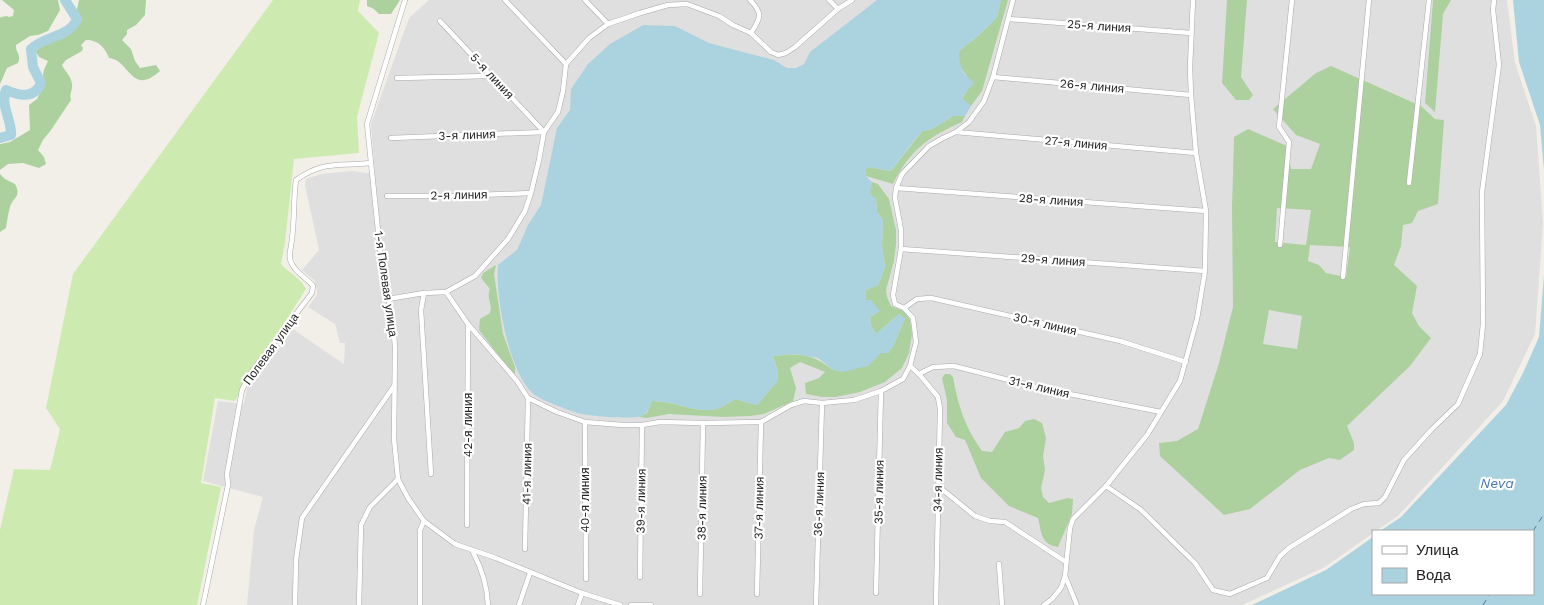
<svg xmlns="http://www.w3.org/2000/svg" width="1544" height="605" font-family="'Work Sans',sans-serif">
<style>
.residential{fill:#e0dfdf}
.grass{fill:#cdebb0}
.forest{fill:#add19e;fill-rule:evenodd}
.water{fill:#aad3df}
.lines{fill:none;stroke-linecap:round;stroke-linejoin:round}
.river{stroke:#aad3df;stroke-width:10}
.ferry{stroke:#4a7aab;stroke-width:1;stroke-dasharray:6 5;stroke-linecap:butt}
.street-casing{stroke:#a9a9a9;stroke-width:5.5}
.street{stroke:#fff;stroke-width:4.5}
.labels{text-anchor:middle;stroke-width:4.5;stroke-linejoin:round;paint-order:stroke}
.street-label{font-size:12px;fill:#222;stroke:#fff}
.water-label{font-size:14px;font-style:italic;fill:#4a7aab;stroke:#fff}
</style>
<rect width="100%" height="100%" fill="#f2efe9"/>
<!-- residential -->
<polygon class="residential" points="429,0 1507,0 1515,63 1536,126 1543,223 1535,334 1503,401 1398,516 1376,531 1373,531 1373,533 1325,567 1242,605 247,605 254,530 263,497 203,481 218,401 244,404 247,388 291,328 344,364 345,343 340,343 335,324 308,307 317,295 317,288 314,280 302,270 319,250 305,185 306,179 321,174 352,171 375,174 371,124 409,18"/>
<!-- grass -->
<path class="grass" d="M273,0H360L358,11L379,33L357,117L359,153L294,159L285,243L281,264C289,273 301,278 306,289L235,401L215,398L201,483L221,487L197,605H0V530L14,469L50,470L60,429L46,408L73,274Z"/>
<!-- forest -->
<g class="forest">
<path d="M2,0H58L60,10L48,31L38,35L30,36L16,45C15,52 22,54 18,63L7,68L0,84V18L1,17L7,16L9,17L13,16L14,10Z"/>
<path d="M79,0H146L145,15L136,25L127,30V34L122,40L131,49L135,61L140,68L156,65L160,71C131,97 130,60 109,58C105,48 99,40 86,40L81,45L83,48L82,51L66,60L62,65C65,72 71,75 72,84C73,90 69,93 71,100L51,130L43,140L38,150L44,157L46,164L39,168L23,163L8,164L0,170V144L10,142L30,130L29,105L37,99L45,83C41,73 44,70 48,61L39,57L36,52L37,48L59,39L78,25L75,18Z"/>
<polygon points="367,0 400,0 391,14 379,14 374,9 367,6"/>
<polygon points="1001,0 1008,0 982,91 971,106 962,99 966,92 968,78 959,65 959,51 979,35 997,17"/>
<polygon points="1227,0 1247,0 1241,77 1253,95 1249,100 1236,100 1222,83"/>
<polygon points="1433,0 1451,0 1443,14 1435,112 1425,103"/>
<path d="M1331,66L1421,106L1435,119L1444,120L1438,204L1418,211L1412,223L1403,225L1401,246L1394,265L1417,286L1412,313L1419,326L1431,338L1410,366L1347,426L1354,443V450L1340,460L1329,458L1300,470L1250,509L1224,515L1160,456L1159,443L1177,441L1198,429L1219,363L1233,307L1232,207L1234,137L1248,129L1287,146L1291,169H1311L1320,144L1296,135L1273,109L1316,73ZM1277,208L1311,210L1306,245L1275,242ZM1310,245L1350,247L1346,277L1326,273L1319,265L1308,261ZM1269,310L1302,316L1297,349L1263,344Z"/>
<path d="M953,116H965L962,122C928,137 910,150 893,184L866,176L865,170L868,167L891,171L922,131L932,129Z"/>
<path d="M0,174L5,179L15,184C22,197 13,197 10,207C8,214 7,221 6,228L0,232Z"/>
<path d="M872,182L878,184L889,199L896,230V244L894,261L886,290L887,297L891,306L906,312L910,320L912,334L909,353L902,368L885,382L860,392L836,397H822L806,394L805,383L819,378L825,372L800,362L790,368L796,388L793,401L764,414L750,416L723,417L669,414L647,418L639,417L647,413L652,401C673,400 696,414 717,409C723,407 729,402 735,399L757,405L777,381L778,372L773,356C800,353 811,353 833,370L868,366L881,352L888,353C894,348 900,328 905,319L899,314L876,334L871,326L870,317L879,311L865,300L866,290L878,285L885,267L882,246L883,220L877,212L876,199L869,194Z"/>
<path d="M496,265L494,274L503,334L515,367V374L509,369L479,330L480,319L490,313C493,304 486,299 490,289L481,278L483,273Z"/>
<path d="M945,374H950L953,377C958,405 965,428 982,451L992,452L1005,432L1019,428L1025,421L1034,419L1042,423L1046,438L1043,456L1045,470L1041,488L1043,497L1049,503L1068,498L1073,499L1072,514L1058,547C1040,544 1042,533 1038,518L1009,506L981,478L965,440L956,437L947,423V400L942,378Z"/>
</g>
<!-- water -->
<g class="water">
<path d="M877,0H1001L997,17L979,35L959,51C959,65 961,74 974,82L962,98L971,106L965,116H953L932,129L922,131L912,143L891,171L869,167L865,170L866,176L872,182L870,194L876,199L877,212L883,220L882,246L885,267L878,285L866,290L865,300H871L880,311L870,317L871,326L876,334L899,314L905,319C900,328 894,348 888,353H881L868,366L842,372L833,370L818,358L795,354L773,356L778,372L777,381L757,405L735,399C729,402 723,407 717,409C696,414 674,400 652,401C649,408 647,416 638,417C628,419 587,416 577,413C568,410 541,400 535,395C509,376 495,296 498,265L517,250L528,225L541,205L557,128L570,110L571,89L588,64L610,44L643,25L675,26L709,43L774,60L787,68H796L804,64L810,52Z"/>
<polygon points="1513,0 1544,0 1544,170 1540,125 1519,62"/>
<polygon points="1544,275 1544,605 1252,605 1326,570 1373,537 1373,594 1533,594 1533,531 1380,531 1401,517 1506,405 1523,373 1539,337"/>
</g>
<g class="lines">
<!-- river -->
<path class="river" d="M0,138L11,135C12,119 0,107 6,90C20,96 34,99 41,83L33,67L31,49C44,36 70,37 77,19L65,0"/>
<!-- ferry -->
<g class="ferry">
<polyline points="1533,531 1544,514"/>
<polyline points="1483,605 1490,594"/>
</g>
<!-- street casing -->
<g class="street-casing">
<g id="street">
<polyline points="405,0 367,124 381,259 393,323 395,347 394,439 398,479 408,498 424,521 455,544 496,558 582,593 620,605"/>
<polyline points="505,0 566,64"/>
<polyline points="585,0 608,24"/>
<path d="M750,0C763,13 761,18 751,33"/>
<polyline points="829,0 838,9"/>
<polyline points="1008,19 1191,33"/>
<polyline points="440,21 544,132"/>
<polyline points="993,77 1191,95"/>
<polyline points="397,78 491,76"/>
<polyline points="956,132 1196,153"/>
<polyline points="391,138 544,132"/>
<polyline points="1409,183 1429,0"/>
<polyline points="896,188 1206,211"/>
<polyline points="387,196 453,196 531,193"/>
<polyline points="1280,245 1289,142 1279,127 1292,0"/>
<polyline points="901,249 1205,271"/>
<polyline points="1343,277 1369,0"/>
<polyline points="446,292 468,324 517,381 528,398 557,412 585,422 622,425 642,425 660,422 703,423 761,422 791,405 804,401 822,403 854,400 881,391 903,379 910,366 916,342 913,318 904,308 895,304 893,295 901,249 901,230 895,198 896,188 902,174 929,146 943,138 956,132 969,122 984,101 993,77 1013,0"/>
<polyline points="424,293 421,310 431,474"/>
<polyline points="388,299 424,293 446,292 475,276 508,239 525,211 531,193 539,160 544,132 558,112 563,91 566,64 589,38 608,24 640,13 668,5 687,4 719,16 733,25 751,33 771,52 778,55 786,53 795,47 838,9 852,0"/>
<polyline points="904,308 917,299 931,298 1120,341 1186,362"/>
<polyline points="910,366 919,374 938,397 940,409 936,605"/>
<polyline points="919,374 933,367 954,366 1044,389 1161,412"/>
<polyline points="585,422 586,579"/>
<polyline points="938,486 975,516 990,521 1005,522 1066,562"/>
<polyline points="1106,486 1140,509 1195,563 1213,590 1230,594 1267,578 1280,556 1289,548 1351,509 1364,504 1379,503 1385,497 1404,460 1431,430 1458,404 1480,354 1483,324 1482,192 1499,65 1493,10 1494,0"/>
<polyline points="467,525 468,324"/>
<polyline points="525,549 528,398"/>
<path d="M473,552C482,569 487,585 488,605"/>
<polyline points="999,564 1002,605"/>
<polyline points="1065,576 1077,605"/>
<polyline points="640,577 642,425"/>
<polyline points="876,593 881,391"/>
<polyline points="700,594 703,423"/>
<polyline points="757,594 761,422"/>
<path d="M203,605L228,485L227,474L242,390L250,374L312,293L313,286C307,278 297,274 292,264C288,258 290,252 291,246C295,224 293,202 296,180C324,160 339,167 370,163"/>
<polyline points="295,605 296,560 302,518 394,386"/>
<polyline points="359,605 361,525 370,507 398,479"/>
<polyline points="420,605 420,530 424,521"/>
<polyline points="519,605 530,573"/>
<polyline points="578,605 582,593"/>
<polyline points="631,605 651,605"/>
<polyline points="816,605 822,403"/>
<polyline points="1044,605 1052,599 1061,588 1065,576 1070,528 1073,519 1106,486 1147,435 1180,381 1197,319 1205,271 1206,211 1196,153 1191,95 1190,67 1193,0"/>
</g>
</g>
<!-- street -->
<use href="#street" class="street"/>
</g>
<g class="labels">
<!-- street labels -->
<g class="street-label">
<text transform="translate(1099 26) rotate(4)" y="4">25-я линия</text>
<text transform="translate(492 76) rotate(47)" y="4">5-я линия</text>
<text transform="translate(1092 86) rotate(5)" y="4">26-я линия</text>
<text transform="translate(467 135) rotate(-2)" y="4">3-я линия</text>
<text transform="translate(1076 143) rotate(5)" y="4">27-я линия</text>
<text transform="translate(459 195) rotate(-1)" y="4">2-я линия</text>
<text transform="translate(1051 200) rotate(4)" y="4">28-я линия</text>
<text transform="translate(1053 260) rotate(4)" y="4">29-я линия</text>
<text transform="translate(386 284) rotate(82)" y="4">1-я Полевая улица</text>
<text transform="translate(1045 324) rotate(13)" y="4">30-я линия</text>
<text transform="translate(271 349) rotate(-54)" y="4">Полевая улица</text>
<text transform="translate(1039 387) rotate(13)" y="4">31-я линия</text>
<text transform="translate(468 425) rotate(-90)" y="4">42-я линия</text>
<text transform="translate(527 474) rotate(-89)" y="4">41-я линия</text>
<text transform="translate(938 480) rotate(-89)" y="4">34-я линия</text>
<text transform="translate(879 492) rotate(-89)" y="4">35-я линия</text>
<text transform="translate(585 500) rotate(-90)" y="4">40-я линия</text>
<text transform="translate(641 501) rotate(-89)" y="4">39-я линия</text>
<text transform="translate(819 504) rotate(-88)" y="4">36-я линия</text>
<text transform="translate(702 508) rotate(-89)" y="4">38-я линия</text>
<text transform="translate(759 508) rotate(-89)" y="4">37-я линия</text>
</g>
<!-- water labels -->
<g class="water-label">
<text x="1497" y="488">Neva</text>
</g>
</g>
<!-- legend -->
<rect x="1372" y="530" width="162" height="65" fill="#ffffff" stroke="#a7a7a7"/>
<rect x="1382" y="546" width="25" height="8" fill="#ffffff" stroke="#a7a7a7"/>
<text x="1416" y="555" font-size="15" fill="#222222">Улица</text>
<rect x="1382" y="568" width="25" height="15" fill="#aad3df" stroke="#a7a7a7"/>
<text x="1416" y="580" font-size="15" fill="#222222">Вода</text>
</svg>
